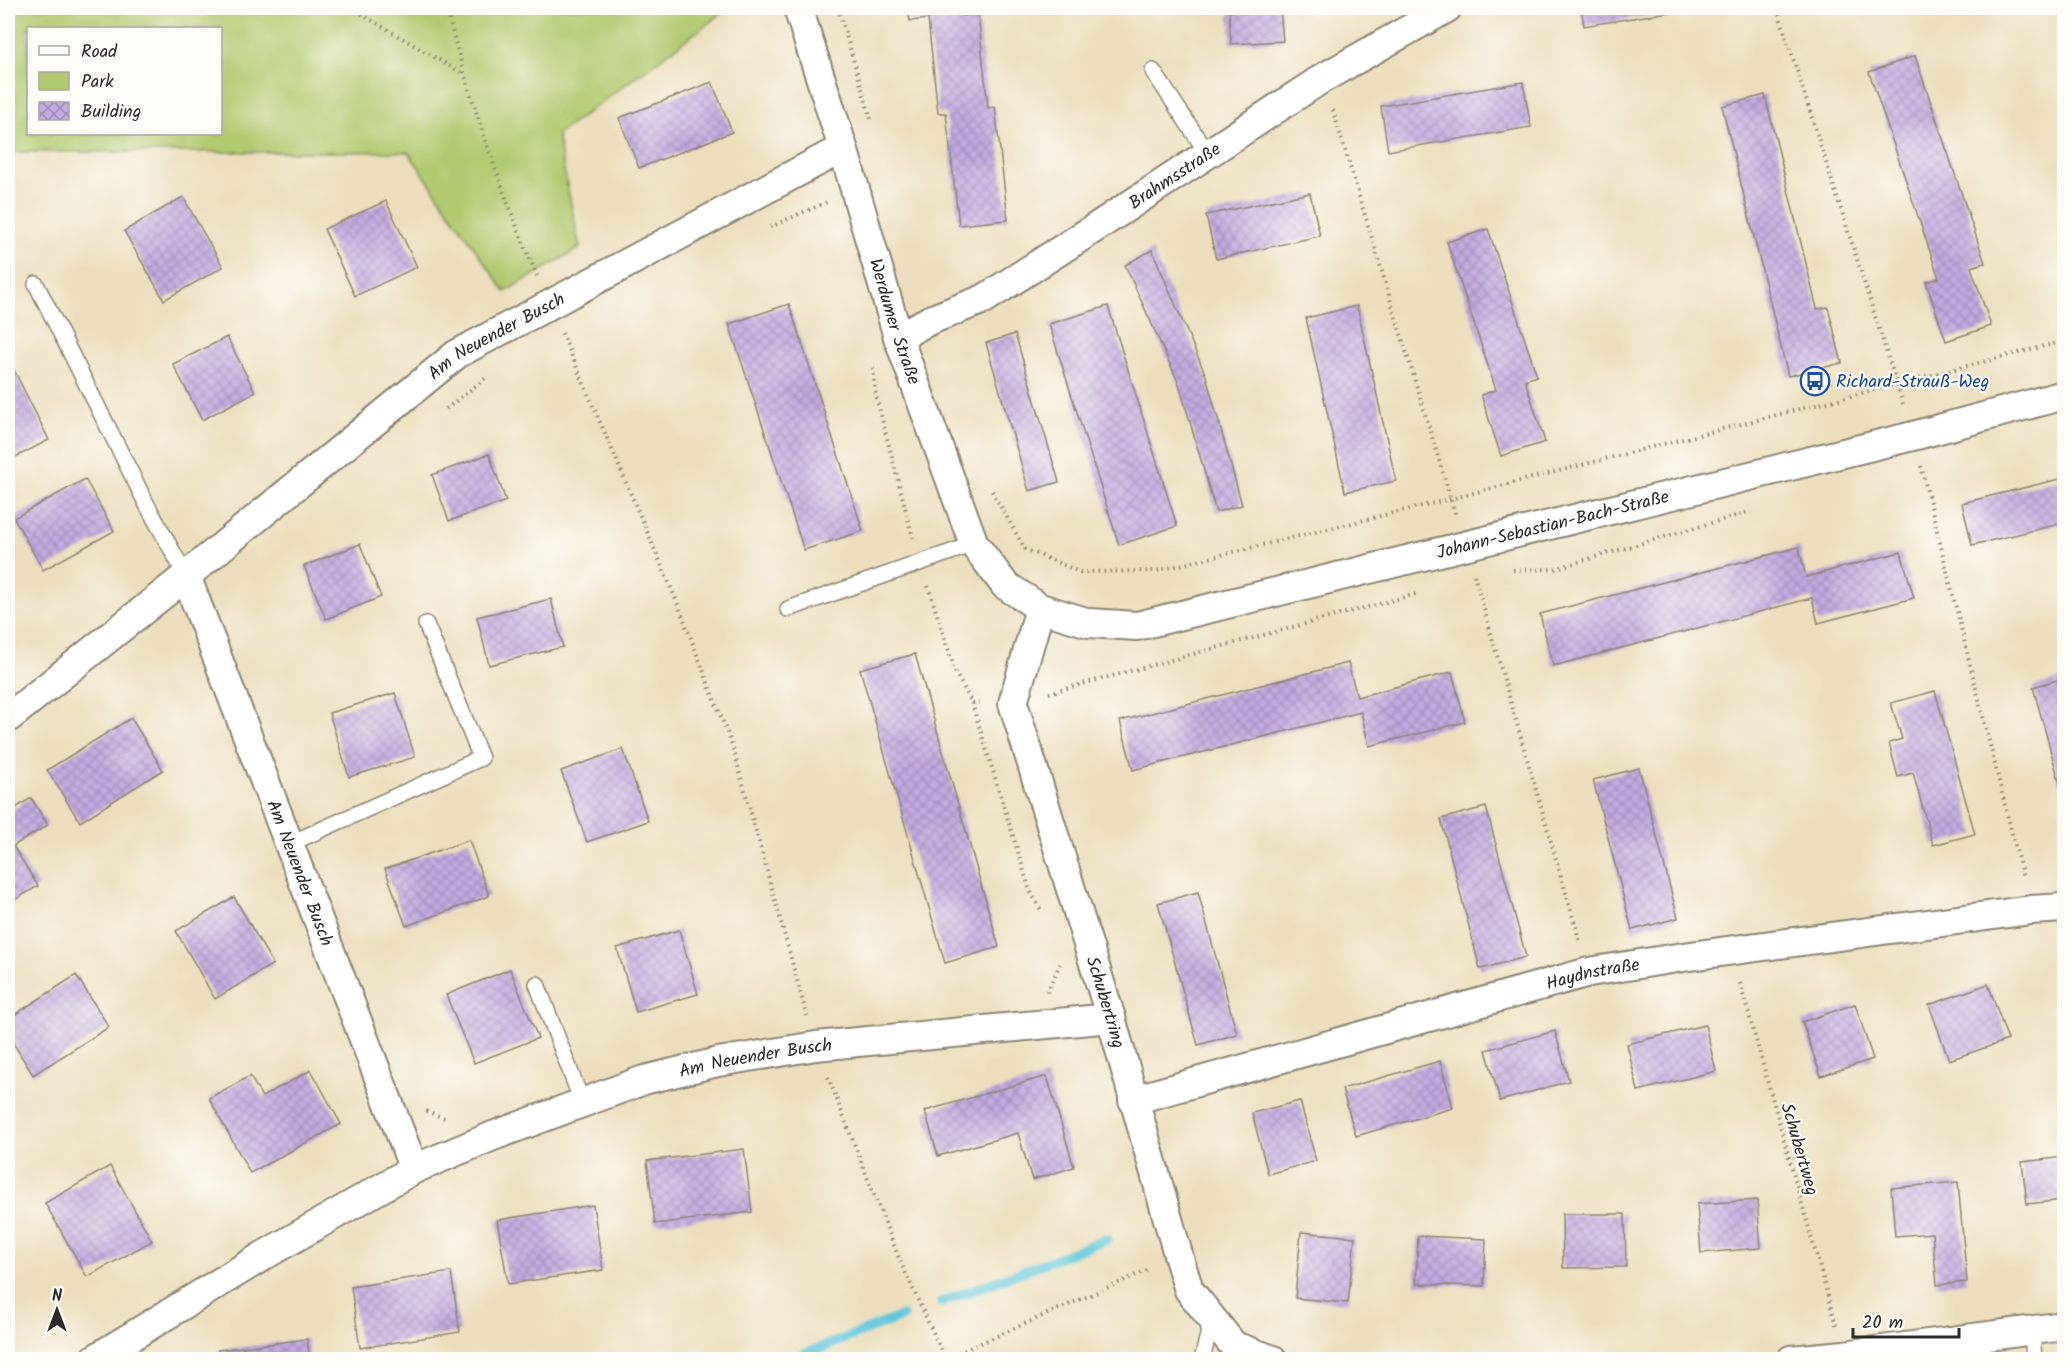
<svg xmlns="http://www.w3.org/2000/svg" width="2072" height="1367" font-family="Kalam,sans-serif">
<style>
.green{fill:#b2ca6f;stroke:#6e7a4d;stroke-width:1.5;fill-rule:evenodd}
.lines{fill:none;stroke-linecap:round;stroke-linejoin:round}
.stream{stroke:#60c7dc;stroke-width:10}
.building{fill:url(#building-cross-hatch)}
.lane-casing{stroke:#8c8574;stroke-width:18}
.street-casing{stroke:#8c8574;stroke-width:32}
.path{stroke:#8c8574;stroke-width:4;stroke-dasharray:1.5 4.5;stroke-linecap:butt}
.lane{stroke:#fff;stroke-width:15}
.street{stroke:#fff;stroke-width:28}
.labels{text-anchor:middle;stroke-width:4.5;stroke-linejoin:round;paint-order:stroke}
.street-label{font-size:18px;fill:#2b2b2b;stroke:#fdfcf7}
.transit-label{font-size:18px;fill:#164399;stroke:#fdfcf7;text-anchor:start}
</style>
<defs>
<pattern id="building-cross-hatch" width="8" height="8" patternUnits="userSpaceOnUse" patternTransform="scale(1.5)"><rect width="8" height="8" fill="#c4aae1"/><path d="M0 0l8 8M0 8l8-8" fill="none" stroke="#9f8bb7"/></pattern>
</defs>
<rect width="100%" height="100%" fill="#fdfcf7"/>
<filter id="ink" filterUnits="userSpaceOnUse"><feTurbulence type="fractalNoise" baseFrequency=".0167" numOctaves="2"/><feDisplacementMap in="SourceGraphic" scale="12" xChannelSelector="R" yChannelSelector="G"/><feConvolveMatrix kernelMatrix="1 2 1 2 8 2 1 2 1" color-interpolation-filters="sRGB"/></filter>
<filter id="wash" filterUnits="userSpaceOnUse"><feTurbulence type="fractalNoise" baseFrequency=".008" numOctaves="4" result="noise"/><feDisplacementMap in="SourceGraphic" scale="24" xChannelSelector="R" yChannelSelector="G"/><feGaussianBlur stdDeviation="1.35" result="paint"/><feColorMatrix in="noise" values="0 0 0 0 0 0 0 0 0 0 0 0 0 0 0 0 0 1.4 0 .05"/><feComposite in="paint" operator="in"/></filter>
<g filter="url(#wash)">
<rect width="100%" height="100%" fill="#eddfbd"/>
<!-- green -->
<path class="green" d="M8,8H729L557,135L580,248L505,292L408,152H8ZM28,28H220V134H28Z"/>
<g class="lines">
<!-- stream -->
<g class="stream">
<polyline points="942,1302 1107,1239"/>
<polyline points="789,1360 903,1316"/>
</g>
</g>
<g id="blocks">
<!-- building -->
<g class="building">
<polygon points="908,8 962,8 963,16 978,14 988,108 995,107 1008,220 959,225 946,113 938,113 928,19 910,21"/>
<polygon points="1229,8 1280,8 1283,41 1231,44"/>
<polygon points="1581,8 1688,8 1688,9 1584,26"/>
<polygon points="1915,56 1985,263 1971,267 1991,326 1946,341 1926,282 1939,278 1869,72"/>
<polygon points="712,82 732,132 639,168 619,118"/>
<polygon points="1523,82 1531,127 1388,151 1381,106"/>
<polygon points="1765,95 1817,309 1828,307 1842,363 1788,376 1722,106"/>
<polygon points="1310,193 1320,236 1216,259 1206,215"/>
<polygon points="183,197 223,267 164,300 124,231"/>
<polygon points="386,201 417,267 355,296 324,229"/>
<polygon points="1488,229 1537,376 1525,380 1545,442 1501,456 1481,395 1496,390 1447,242"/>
<polygon points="1152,250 1206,376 1242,505 1216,512 1179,384 1125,265"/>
<polygon points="789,304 863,531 804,550 729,324"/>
<polygon points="1108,306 1177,526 1119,545 1049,324"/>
<polygon points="1357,306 1396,481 1345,492 1306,318"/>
<polygon points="1015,334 1059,482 1029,491 986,343"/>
<polygon points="227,337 255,392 202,420 173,364"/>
<polygon points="8,358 49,440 8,461"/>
<polygon points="489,454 506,501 449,521 432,475"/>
<polygon points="2064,478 2064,523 1972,545 1962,503"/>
<polygon points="85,479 114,531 43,570 14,518"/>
<polygon points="360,544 381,597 326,619 304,566"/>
<polygon points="1799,547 1806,577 1901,552 1914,598 1818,623 1812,598 1553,666 1540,614"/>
<polygon points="551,599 563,647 489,665 477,617"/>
<polygon points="915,654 999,947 945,963 860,669"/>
<polygon points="1348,663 1357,697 1452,672 1465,722 1369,746 1361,712 1133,770 1120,721"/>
<polygon points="2064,678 2064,799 2033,687"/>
<polygon points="1935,691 1975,834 1933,845 1913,773 1898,777 1889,743 1902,739 1891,703"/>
<polygon points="395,693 415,757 349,777 329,713"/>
<polygon points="131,718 163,770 80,822 47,770"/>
<polygon points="623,749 648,821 587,842 561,771"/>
<polygon points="1639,768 1678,918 1632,930 1593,780"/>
<polygon points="31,798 48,825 13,846 38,886 8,904 8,813"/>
<polygon points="1486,807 1526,957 1480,969 1441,819"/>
<polygon points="469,840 489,896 406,926 385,869"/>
<polygon points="1198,892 1237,1034 1198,1045 1158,903"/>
<polygon points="234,897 273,964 215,999 176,931"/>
<polygon points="679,930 698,994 636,1012 617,948"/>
<polygon points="510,969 538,1038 474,1063 446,995"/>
<polygon points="76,975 109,1027 33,1075 8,1035 8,1019"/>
<polygon points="1988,984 2008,1040 1949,1060 1929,1005"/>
<polygon points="1855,1004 1873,1059 1821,1076 1802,1022"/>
<polygon points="1705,1025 1716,1071 1638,1091 1627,1044"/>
<polygon points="1555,1031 1569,1081 1500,1101 1486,1050"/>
<polygon points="1440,1061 1453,1108 1356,1136 1342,1089"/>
<polygon points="311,1070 341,1124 250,1173 209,1098 250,1076 262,1097"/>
<polygon points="1047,1076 1074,1167 1032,1180 1018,1133 938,1156 925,1111"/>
<polygon points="1300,1101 1316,1161 1268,1174 1252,1113"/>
<polygon points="744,1149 752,1212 655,1224 647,1161"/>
<polygon points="2064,1157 2064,1200 2027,1204 2022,1162"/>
<polygon points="110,1166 152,1241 87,1277 45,1203"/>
<polygon points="1958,1182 1967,1282 1937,1285 1932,1233 1895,1236 1891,1188"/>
<polygon points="1757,1200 1761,1248 1701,1253 1697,1204"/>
<polygon points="593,1205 603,1270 508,1284 497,1220"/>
<polygon points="1562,1214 1625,1214 1626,1267 1563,1268"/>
<polygon points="1301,1232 1355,1237 1348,1303 1295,1298"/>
<polygon points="1418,1236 1486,1239 1484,1286 1416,1284"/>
<polygon points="451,1272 460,1332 360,1348 351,1287"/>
<polygon points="307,1339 310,1360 219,1360 218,1350"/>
</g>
</g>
</g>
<g filter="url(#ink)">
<use href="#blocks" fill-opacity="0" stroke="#8c8574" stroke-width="1.5"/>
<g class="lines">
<!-- lane casing -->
<g class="lane-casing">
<g id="lane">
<polyline points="1153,71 1208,154"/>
<polyline points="36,284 146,503 186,576"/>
<polyline points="788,609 974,544"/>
<polyline points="289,844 481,758 426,624"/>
<polyline points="537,984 582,1102"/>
<polyline points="2032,1331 2034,1360"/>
<polyline points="1202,1360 1212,1318"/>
</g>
</g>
<!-- street casing -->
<g class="street-casing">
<g id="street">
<path id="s1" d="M798,8L843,148L898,337L974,544L1005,585L1040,608L1089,623L1137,626L1913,436L2064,395"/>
<path id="s2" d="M898,337L930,320L984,299L1098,226L1323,78L1447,8"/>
<path id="s3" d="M186,576L414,1169"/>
<path id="s4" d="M1040,608L1013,703L1111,1018L1179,1258L1189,1290L1234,1346L1273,1360"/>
<path id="s5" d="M8,718L186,576L457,354L843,148"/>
<path id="s6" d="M1133,1100L1589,972L1683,957L2031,910L2064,908"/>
<path id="s7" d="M93,1360L263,1256L414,1169L493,1136L644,1080L718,1062L816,1046L1111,1018"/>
<polyline points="1791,1360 1844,1355 2064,1326"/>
</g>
</g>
<!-- path -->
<g class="path">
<polyline points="351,8 463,74"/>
<path d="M446,8C470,99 500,189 537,276"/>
<polyline points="838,8 871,119"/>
<polyline points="1777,8 1903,404"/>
<polyline points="1333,110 1456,516"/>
<polyline points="770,227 827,202"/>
<polyline points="562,333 675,597 733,748 807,1016"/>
<polyline points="873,368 876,396 913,538"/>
<polyline points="446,409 487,377"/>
<polyline points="1921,466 2023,878"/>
<polyline points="992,491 1025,549 1080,572 1156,571 1450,499 2064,341"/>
<polyline points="1513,570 1554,569 1749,512"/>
<polyline points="1474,575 1580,942"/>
<polyline points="928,586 956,674 972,703 980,703"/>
<polyline points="1049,693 1416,594"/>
<polyline points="972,703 1030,891 1041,910"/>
<polyline points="1740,983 1836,1325"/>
<polyline points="1047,992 1060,964"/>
<polyline points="828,1077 900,1261 945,1358"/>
<polyline points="426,1111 447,1119"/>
<polyline points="942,1360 1150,1269"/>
</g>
<!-- lane -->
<use href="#lane" class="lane"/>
<!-- street -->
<use href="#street" class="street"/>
</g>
</g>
<!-- icons -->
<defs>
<g id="bus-ring" transform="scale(1.5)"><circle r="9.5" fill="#fdfcf7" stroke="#1a4fb4" stroke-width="1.5"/><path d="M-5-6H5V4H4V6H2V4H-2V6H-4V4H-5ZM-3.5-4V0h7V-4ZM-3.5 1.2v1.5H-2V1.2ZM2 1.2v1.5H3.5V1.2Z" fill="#1a4fb4"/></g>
</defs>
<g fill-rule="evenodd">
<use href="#bus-ring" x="1815" y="381"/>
</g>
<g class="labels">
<!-- street labels -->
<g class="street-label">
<text dy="6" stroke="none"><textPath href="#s2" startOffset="321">Brahmsstraße</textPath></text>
<text dy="6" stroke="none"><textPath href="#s1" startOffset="328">Werdumer Straße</textPath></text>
<text dy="6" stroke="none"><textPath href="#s5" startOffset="621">Am Neuender Busch</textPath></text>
<text dy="6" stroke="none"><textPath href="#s1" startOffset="1185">Johann-Sebastian-Bach-Straße</textPath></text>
<text dy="6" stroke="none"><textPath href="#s3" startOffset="318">Am Neuender Busch</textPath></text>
<text dy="6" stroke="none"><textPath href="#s6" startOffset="477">Haydnstraße</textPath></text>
<text dy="6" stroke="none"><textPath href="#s4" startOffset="412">Schubertring</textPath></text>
<text dy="6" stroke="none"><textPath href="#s7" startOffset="734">Am Neuender Busch</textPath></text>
<text transform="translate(1800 1149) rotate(74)" y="6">Schubertweg</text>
</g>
<!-- transit labels -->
<g class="transit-label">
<text x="1836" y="387">Richard-Strauß-Weg</text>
</g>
</g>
<!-- margin -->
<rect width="2072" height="1367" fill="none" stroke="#fdfcf7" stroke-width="30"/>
<!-- legend -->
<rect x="27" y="27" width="195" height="108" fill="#fdfcf7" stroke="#a9a8a5" stroke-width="1.5"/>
<rect x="39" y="46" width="30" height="9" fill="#ffffff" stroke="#a9a8a5" stroke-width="1.5"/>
<text x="81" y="57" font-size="18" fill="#2b2b2b">Road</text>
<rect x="39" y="72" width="30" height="18" fill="#b2ca6f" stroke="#a9a8a5" stroke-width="1.5"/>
<text x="81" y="87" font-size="18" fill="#2b2b2b">Park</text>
<rect x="39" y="102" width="30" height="18" fill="url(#building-cross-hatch)" stroke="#a9a8a5" stroke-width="1.5"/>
<text x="81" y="117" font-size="18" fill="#2b2b2b">Building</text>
<!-- north arrow -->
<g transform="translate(57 1310)" stroke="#fdfcf7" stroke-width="4.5" paint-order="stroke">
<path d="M0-4.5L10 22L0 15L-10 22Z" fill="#2b2b2b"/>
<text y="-9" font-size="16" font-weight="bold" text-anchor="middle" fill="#2b2b2b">N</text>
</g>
<!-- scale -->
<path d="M1853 1328v9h106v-9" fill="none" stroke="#2b2b2b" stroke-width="3"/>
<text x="1862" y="1328" font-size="18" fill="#2b2b2b" stroke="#fdfcf7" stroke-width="4.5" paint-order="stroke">20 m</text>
</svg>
